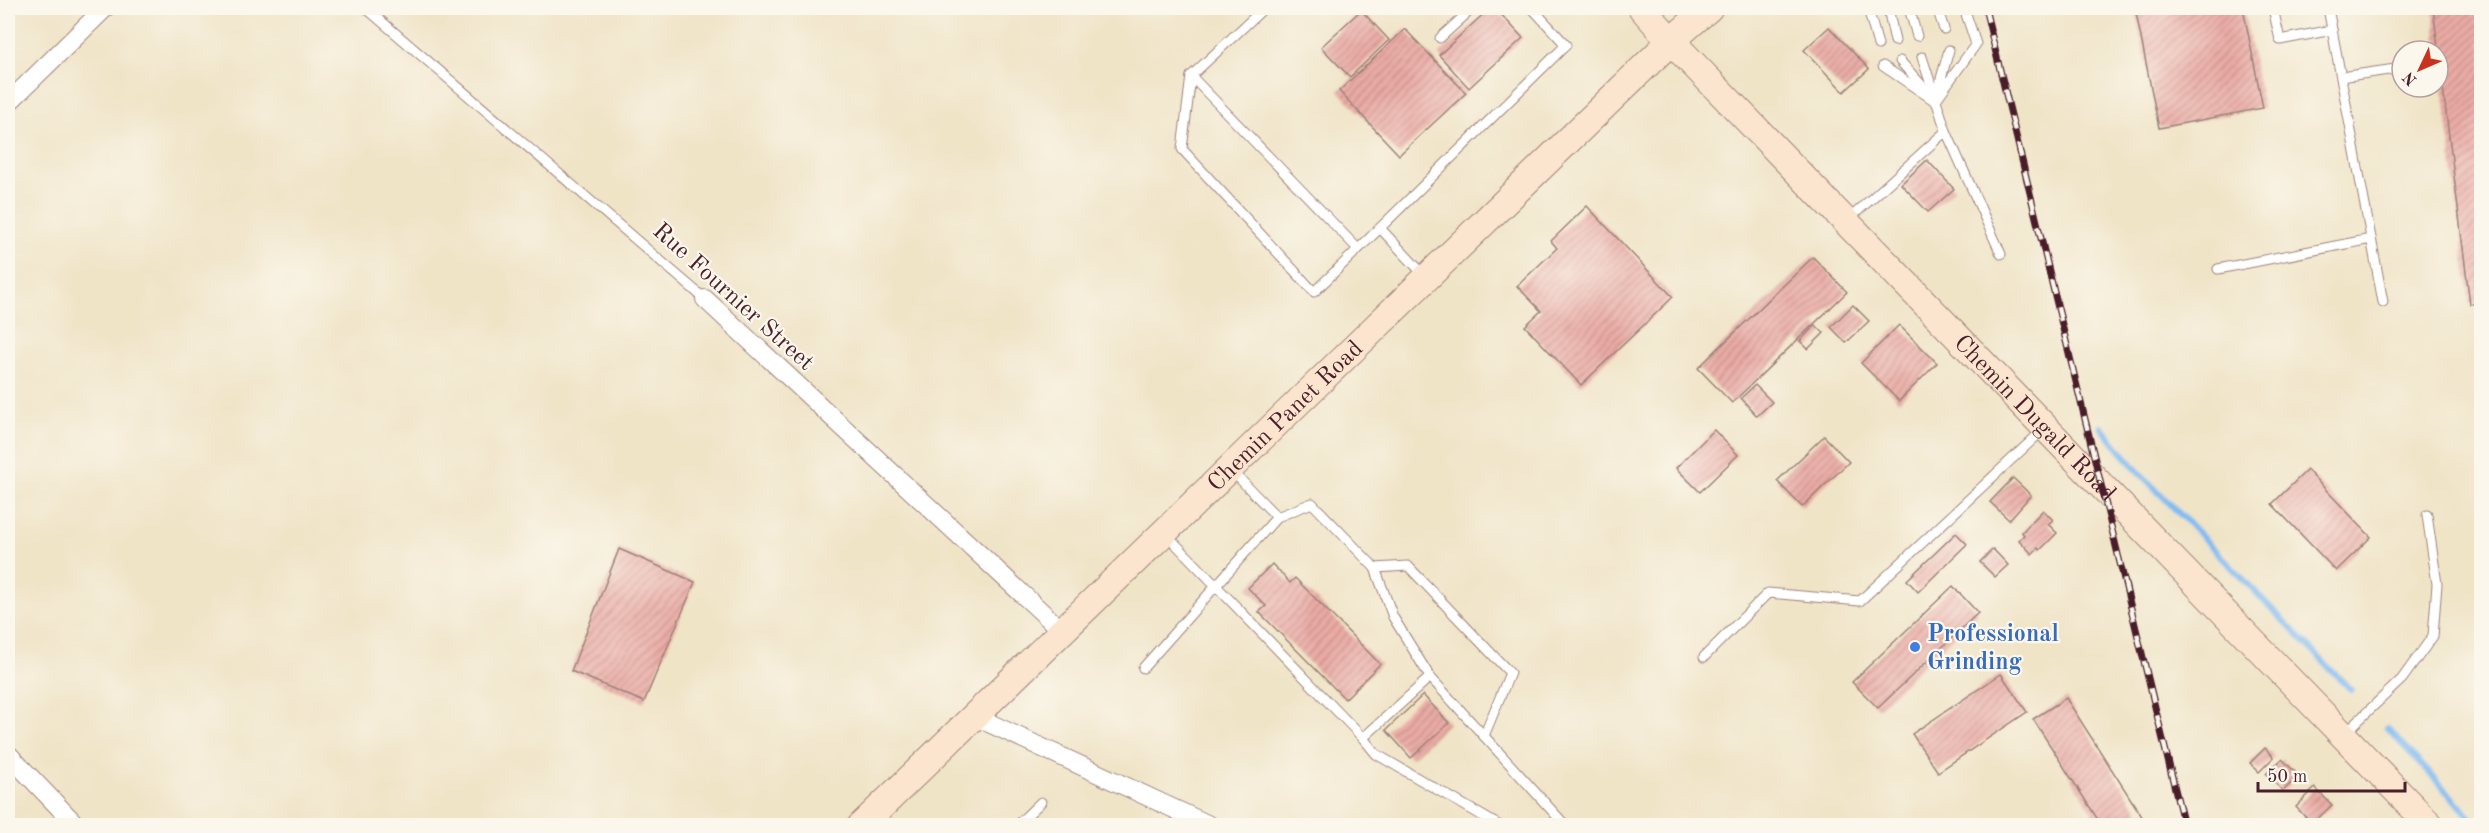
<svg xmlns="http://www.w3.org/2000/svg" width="2489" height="833" font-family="'Old Standard TT',serif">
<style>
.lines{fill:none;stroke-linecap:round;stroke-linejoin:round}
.stream{stroke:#81bbf2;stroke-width:6}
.building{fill:url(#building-hatch)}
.lane-casing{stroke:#9d8279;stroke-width:11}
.street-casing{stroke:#9d8279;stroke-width:20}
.secondary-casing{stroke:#9d8279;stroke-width:29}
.lane{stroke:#fff;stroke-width:9}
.street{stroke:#fff;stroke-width:18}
.secondary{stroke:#fbe5cf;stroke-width:27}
.rail-casing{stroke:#4a1f2b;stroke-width:7}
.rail{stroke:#fbf7ec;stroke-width:4.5;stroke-dasharray:14;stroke-linecap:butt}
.shop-dot{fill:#3f7fe0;stroke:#fbf7ec;stroke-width:2}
.labels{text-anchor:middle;stroke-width:4.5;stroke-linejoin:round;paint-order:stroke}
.street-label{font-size:24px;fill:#4a1f2b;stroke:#fbf7ec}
.shop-label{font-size:24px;font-weight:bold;fill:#366cbe;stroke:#fbf7ec;text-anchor:start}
</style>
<defs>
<pattern id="building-hatch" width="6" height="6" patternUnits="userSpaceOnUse" patternTransform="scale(1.5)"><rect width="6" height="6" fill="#ebaca5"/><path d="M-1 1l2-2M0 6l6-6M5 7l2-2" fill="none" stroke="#c08b87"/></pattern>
</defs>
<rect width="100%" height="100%" fill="#fbf7ec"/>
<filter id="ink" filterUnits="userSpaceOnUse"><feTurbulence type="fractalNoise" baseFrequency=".0167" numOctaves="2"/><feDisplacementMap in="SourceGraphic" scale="12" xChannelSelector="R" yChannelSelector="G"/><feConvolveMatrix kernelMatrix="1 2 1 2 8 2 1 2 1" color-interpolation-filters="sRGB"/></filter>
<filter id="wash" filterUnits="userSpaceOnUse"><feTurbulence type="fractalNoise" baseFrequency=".008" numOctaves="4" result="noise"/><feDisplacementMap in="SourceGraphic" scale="24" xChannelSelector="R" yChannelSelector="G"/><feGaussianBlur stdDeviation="1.35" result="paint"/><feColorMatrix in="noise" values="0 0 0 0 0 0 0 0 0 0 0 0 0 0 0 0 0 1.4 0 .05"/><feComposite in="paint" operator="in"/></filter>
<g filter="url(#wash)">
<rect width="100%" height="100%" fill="#f0e4c7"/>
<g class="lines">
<!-- stream -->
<g class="stream">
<polyline points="2101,427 2136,469 2351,690"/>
<polyline points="2387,728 2479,826"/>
</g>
</g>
<g id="blocks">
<!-- building -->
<g class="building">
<polygon points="1490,8 1495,8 1523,38 1469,88 1439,55"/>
<polygon points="2135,8 2243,8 2263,108 2159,128"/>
<polygon points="2433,8 2482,8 2482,303 2470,304"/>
<polygon points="1361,10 1389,40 1350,77 1321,47"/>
<polygon points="1829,27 1869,69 1844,92 1804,50"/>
<polygon points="1405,29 1466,93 1399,155 1339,91"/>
<polygon points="1927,160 1954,189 1928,212 1901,184"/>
<polygon points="1587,206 1673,297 1581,385 1525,326 1541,311 1517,286 1557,248 1551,241"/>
<polygon points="1813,257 1847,292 1732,403 1698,368"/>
<polygon points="1853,305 1869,321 1846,343 1831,327"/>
<polygon points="1815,325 1824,333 1808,349 1800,341"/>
<polygon points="1899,325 1937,363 1899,401 1861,363"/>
<polygon points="1755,385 1772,402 1757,416 1741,398"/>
<polygon points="1714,430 1738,455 1700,492 1676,468"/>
<polygon points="1824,436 1849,462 1802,507 1777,481"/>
<polygon points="2307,470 2371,537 2336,571 2272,504"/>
<polygon points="2013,478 2031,495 2009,520 1990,502"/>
<polygon points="2043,510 2053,520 2048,524 2057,533 2040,550 2038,548 2032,554 2019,540 2024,535 2022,532"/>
<polygon points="1956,533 1967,544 1918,592 1907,580"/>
<polygon points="619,549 695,582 644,702 571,671"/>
<polygon points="1993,549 2008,565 1995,577 1980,562"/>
<polygon points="1272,564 1290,583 1295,578 1380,664 1345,699 1259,612 1266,606 1248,588"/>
<polygon points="1953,586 1978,613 1878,708 1852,682"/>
<polygon points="2001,674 2027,712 1938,772 1912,734"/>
<polygon points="1423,695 1449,723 1411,758 1386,730"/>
<polygon points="2066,698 2148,826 2102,826 2033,719"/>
<polygon points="2265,748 2274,757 2259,772 2250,763"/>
<polygon points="2282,759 2299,776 2283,791 2266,774"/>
<polygon points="2315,788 2332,805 2312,824 2296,807"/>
</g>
</g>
</g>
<g filter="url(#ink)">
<use href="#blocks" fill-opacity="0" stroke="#9d8279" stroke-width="1.5"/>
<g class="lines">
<!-- lane casing -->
<g class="lane-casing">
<g id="lane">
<polyline points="366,8 705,299"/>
<polyline points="1264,8 1191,76 1182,149 1314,292 1380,228"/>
<polyline points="1872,8 1869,12 1878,45"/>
<polyline points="1888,8 1895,41"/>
<polyline points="1909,8 1917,36"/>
<polyline points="1937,8 1944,29"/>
<polyline points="2273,8 2280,40 2332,30"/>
<polyline points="2328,8 2383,302"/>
<polyline points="1440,38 1473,8"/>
<polyline points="1900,61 1926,90"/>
<polyline points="1883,66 1935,101"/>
<polyline points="1191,76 1358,249"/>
<polyline points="2341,77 2402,68"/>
<polyline points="1937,93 1949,50"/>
<polyline points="1935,101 1976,44 1964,8"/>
<polyline points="1946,131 2001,254"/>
<polyline points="1848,220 1946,131 1922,57"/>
<polyline points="2218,269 2371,239"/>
<polyline points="1424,275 1380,228 1566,45 1532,8"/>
<polyline points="1232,471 1277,517"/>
<polyline points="1375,568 1408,566 1510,673 1484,736 1566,826"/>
<polyline points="1704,657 1768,593 1860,601 2044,429"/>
<polyline points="1143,668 1277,517 1312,503 1375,568 1393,617 1430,677 1363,738 1165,533"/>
<polyline points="1430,677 1484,736"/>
<polyline points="2345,733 2402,679 2433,636 2437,584 2427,515"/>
<polyline points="1363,738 1376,754 1500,826"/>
<polyline points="1016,826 1041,802"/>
</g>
</g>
<!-- street casing -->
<g class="street-casing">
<g id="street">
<polyline points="8,103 105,8"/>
<polyline points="705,299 1061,630"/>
<polyline points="974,716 1211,826"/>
<polyline points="8,754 77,826"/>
</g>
</g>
<!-- secondary casing -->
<g class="secondary-casing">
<g id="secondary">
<path id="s1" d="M1642,8L1671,41L2431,826"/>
<path id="s2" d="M861,826L1671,41L1709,8"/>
</g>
</g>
<!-- lane -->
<use href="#lane" class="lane"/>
<!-- street -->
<use href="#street" class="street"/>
<!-- secondary -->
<use href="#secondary" class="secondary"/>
<!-- rail casing -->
<g class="rail-casing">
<polyline id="rail" points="1985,8 2184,826"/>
</g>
<!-- rail -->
<use href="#rail" class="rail"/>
</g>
</g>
<!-- markers -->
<circle class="shop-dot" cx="1915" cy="647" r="6"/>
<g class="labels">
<!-- street labels -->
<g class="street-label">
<text transform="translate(734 296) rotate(42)" y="8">Rue Fournier Street</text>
<text dy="8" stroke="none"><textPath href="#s2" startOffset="590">Chemin Panet Road</textPath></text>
<text dy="8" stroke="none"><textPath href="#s1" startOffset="568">Chemin Dugald Road</textPath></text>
</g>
<!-- shop labels -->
<g class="shop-label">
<text x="1927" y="641">Professional<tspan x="1927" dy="28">Grinding</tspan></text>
</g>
</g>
<!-- margin -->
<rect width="2489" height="833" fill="none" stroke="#fbf7ec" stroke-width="30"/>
<!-- north arrow -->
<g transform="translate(2420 69) rotate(226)"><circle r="28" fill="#fbf7ec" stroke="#b4a19f" stroke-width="1.5"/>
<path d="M0-4.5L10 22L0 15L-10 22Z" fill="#c8321e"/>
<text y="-9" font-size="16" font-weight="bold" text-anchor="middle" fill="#4a1f2b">N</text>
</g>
<!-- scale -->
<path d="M2258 782v9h147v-9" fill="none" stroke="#4a1f2b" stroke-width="3"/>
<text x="2267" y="782" font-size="18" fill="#4a1f2b" stroke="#fbf7ec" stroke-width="4.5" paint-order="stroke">50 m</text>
</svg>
